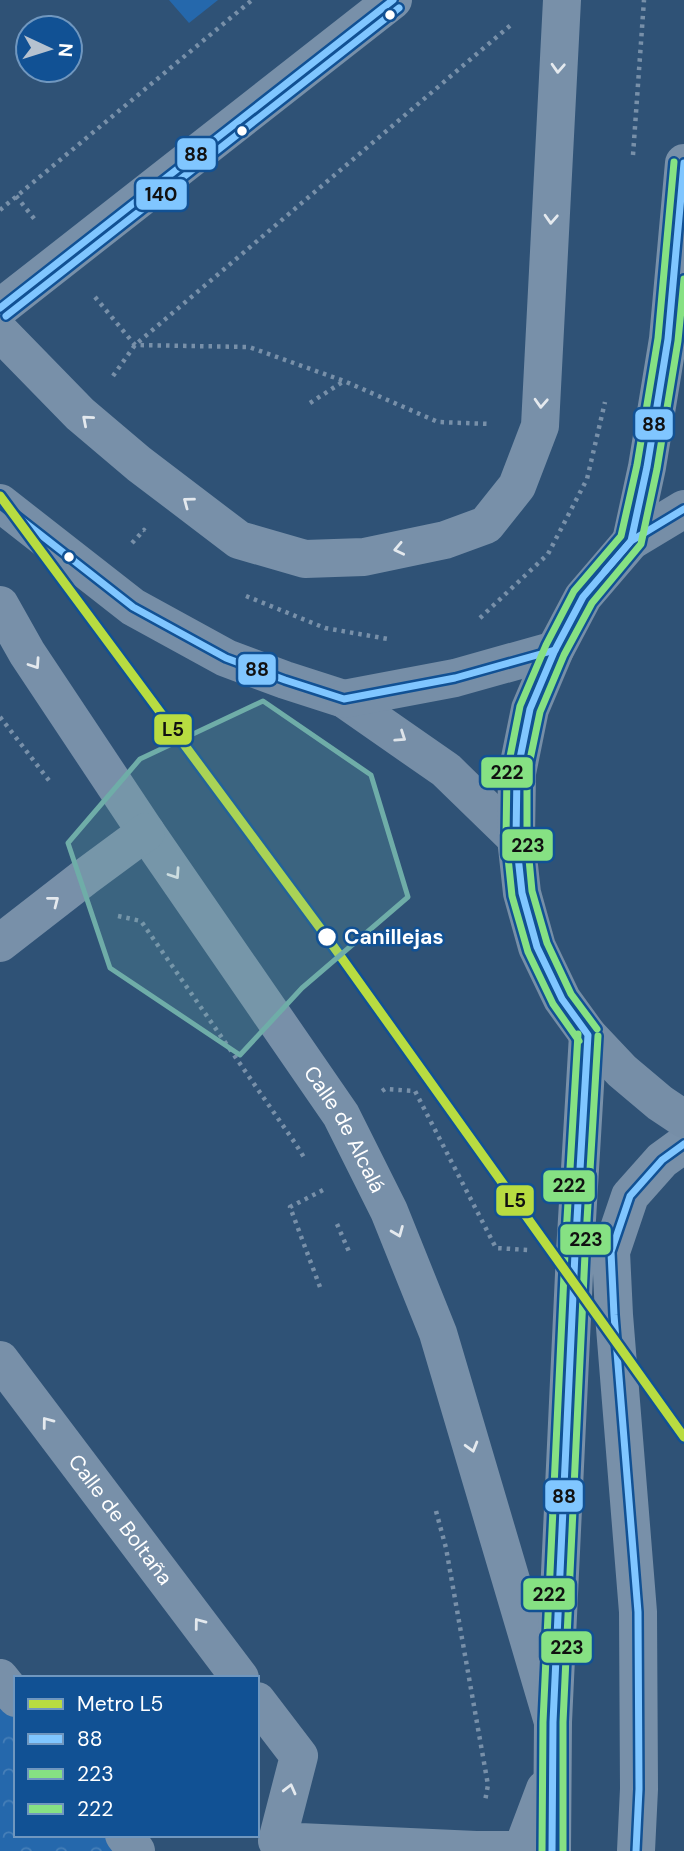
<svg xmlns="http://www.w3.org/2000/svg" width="684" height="1851" font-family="'DM Sans',sans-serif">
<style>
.grass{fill:#2568ac}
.park{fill:url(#park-crowns)}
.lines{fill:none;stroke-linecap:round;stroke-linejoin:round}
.path{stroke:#7890a9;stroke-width:4.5;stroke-dasharray:3.5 5;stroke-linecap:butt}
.minor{stroke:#7890a9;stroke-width:38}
.major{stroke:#768ea7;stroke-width:38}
.bus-1-casing{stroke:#115194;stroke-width:12}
.bus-2-casing{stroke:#115194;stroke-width:12}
.bus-3-casing{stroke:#115194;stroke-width:12}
.bus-4-casing{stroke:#115194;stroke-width:12}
.bus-1{stroke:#80c6ff;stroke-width:7}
.bus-2{stroke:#86e183;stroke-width:7}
.bus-3{stroke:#86e183;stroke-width:7}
.bus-4{stroke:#80c6ff;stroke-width:7}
.metro-1-casing{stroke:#115194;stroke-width:14}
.metro-1{stroke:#b8dc41;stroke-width:9}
.oneway{stroke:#e4e9ee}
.oneway2{stroke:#dde3e9}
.marked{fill:#6fada8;fill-opacity:0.2;stroke:#6fada8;stroke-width:5;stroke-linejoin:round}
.bus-dot{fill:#fff;stroke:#115194;stroke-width:2.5}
.labels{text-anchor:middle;stroke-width:5;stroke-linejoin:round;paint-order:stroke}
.stop-label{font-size:21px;font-weight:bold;fill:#fff;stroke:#115194;text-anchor:start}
.street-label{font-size:21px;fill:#fff;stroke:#115194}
.line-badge{stroke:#115194;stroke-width:2.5}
.pale-badge-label{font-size:19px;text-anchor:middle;font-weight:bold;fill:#111}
</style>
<defs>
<pattern id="park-crowns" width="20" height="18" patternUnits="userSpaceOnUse" patternTransform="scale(1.75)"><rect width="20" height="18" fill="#2568ac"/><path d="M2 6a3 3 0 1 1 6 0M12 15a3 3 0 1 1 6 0" fill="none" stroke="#467fb8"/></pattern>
</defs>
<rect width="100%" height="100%" fill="#2f5276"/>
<!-- grass -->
<polygon class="grass" points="169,0 218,0 189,23"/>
<!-- park -->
<polygon class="park" points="0,1699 16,1719 16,1835 107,1835 119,1851 0,1851"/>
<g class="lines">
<!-- path -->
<g class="path">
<polyline points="633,155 644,0"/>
<polyline points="16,196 36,221"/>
<polyline points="0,210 252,0"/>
<polyline points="95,297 135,345 249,347 344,381 438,422 490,424"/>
<polyline points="113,376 135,345 512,24"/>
<polyline points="310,403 344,381"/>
<polyline points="132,543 144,530 145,531"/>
<polyline points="246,596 325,628 388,639"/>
<polyline points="480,618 548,554 587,479 605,402"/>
<polyline points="0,717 51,783"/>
<polyline points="118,916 141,921 295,1143 305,1159"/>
<polyline points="382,1091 385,1089 415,1091 496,1248 529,1250"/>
<polyline points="337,1224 350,1254"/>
<polyline points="320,1287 290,1207 323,1190"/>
<polyline points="436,1511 446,1548 488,1785 485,1801"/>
</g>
<!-- minor -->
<g class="minor">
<polyline points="0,308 393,0"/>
<polyline points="0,332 80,414 139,464 239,540 305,559 364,557 445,540 486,525 517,486 540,426 562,0"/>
<polyline points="631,541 647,467 668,339 684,163"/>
<path id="s1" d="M0,605L27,653L146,832L341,1115L389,1211L438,1333L553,1722"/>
<polyline points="0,943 85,877 146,832"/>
<path id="s2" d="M0,1360L240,1678"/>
<polyline points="0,1678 16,1698"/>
<polyline points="257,1701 299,1756 277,1841 476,1850 522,1850 545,1789"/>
<polyline points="124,1835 136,1851"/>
<polyline points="552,1851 553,1722 575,1253 588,1035"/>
<polyline points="636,1851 639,1789 638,1612 614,1315 611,1252 630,1196 662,1160 684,1144"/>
</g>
<!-- major -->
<g class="major">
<polyline points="0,503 133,607 226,658 285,680 344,699 446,770 516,838"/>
<polyline points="684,509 631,541 583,597 555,650 530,709 517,773 516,838 522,893 537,947 562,999 588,1035 622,1071 660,1103 684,1119"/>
<polyline points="344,699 455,678 555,650"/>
</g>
<!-- bus-1 casing -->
<g class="bus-1-casing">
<g id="bus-1">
<polyline points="0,308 393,0"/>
<polyline points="0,503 133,607 226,658 285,680 344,699 455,678 555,650"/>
<polyline points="605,571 631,541 647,467 668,339 684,163"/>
<polyline points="552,1851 553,1722 575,1253 588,1035 562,999 537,947 522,893 516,838 517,773 530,709 555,650 583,597 631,541 684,509"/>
<polyline points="636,1851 639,1789 638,1612 614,1315 611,1252 630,1196 662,1160 684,1144"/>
</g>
</g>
<!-- bus-2 casing -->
<g class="bus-2-casing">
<g id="bus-2">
<polyline points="597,1029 571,994 547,943 532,891 527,838 527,774 540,712 564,655 592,603 641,544 657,469 678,341 684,279"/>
<polyline points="563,1851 563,1722 585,1254 598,1036"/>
</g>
</g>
<!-- bus-3 casing -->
<g class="bus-3-casing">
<g id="bus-3">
<polyline points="579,1041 553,1004 528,952 512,896 506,838 507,772 520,706 546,645 574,591 621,536 637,465 658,338 674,162"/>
<polyline points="542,1851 543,1722 565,1253 578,1034"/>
</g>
</g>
<!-- bus-4 casing -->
<g class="bus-4-casing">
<polyline id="bus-4" points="6,316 399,8"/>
</g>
<!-- bus-1 -->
<use href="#bus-1" class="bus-1"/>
<!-- bus-2 -->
<use href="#bus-2" class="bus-2"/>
<!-- bus-3 -->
<use href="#bus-3" class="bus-3"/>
<!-- bus-4 -->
<use href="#bus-4" class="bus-4"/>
<!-- metro-1 casing -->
<g class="metro-1-casing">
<polyline id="metro-1" points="0,496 326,936 684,1437"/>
</g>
<!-- metro-1 -->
<use href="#metro-1" class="metro-1"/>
</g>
<!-- one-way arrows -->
<defs><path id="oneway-chevron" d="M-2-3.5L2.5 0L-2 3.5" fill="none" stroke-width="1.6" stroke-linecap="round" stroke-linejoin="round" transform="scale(1.75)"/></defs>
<g class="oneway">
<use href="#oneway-chevron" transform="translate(558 68) rotate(93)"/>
<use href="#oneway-chevron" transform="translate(551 219) rotate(93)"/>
<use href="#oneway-chevron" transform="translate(541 403) rotate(93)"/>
<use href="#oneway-chevron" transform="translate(87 420) rotate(-139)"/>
<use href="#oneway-chevron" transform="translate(188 502) rotate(-143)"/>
<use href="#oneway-chevron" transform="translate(399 549) rotate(168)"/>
<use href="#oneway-chevron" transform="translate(35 664) rotate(56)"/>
<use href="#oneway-chevron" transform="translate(175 874) rotate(56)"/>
<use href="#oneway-chevron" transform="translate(54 901) rotate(-38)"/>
<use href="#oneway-chevron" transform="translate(398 1232) rotate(68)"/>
<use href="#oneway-chevron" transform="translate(47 1422) rotate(-127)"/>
<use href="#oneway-chevron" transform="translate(472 1447) rotate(74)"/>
<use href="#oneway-chevron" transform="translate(199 1623) rotate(-127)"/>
<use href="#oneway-chevron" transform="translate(290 1789) rotate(-76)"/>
</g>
<use class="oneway2" href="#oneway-chevron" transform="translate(401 737) rotate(34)"/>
<!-- marked area -->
<path class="marked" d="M263,701L371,775L408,897L302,988L240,1055L110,968L68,843L140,759Z"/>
<!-- markers -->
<g class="bus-dot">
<circle cx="390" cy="15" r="6"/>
<circle cx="242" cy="131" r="6"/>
<circle cx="69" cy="557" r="6"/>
<circle cx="327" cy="937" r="10"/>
</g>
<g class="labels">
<!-- stop labels -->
<g class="stop-label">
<text x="344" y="944">Canillejas</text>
</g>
<!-- street labels -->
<g class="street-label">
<text dy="7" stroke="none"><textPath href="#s1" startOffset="628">Calle de Alcalá</textPath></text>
<text dy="7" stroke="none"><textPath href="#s2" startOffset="200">Calle de Boltaña</textPath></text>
</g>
</g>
<g class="line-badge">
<rect x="176" y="137" width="41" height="34" rx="7" fill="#80c6ff"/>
<rect x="135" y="178" width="53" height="33" rx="7" fill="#80c6ff"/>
<rect x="634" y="408" width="40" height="33" rx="7" fill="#80c6ff"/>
<rect x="237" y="653" width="40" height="33" rx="7" fill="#80c6ff"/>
<rect x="153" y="713" width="40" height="33" rx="7" fill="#b8dc41"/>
<rect x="480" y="756" width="54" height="33" rx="7" fill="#86e183"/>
<rect x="501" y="828" width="53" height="34" rx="7" fill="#86e183"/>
<rect x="542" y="1169" width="54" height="34" rx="7" fill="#86e183"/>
<rect x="495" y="1184" width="40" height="33" rx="7" fill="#b8dc41"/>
<rect x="559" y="1223" width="53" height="33" rx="7" fill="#86e183"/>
<rect x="544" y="1479" width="40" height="34" rx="7" fill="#80c6ff"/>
<rect x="522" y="1577" width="54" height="34" rx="7" fill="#86e183"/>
<rect x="540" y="1630" width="53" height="34" rx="7" fill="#86e183"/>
</g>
<g class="pale-badge-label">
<text x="196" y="161">88</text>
<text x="161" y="201">140</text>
<text x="654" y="431">88</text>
<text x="257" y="676">88</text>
<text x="173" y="736">L5</text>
<text x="507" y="779">222</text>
<text x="528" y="852">223</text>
<text x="569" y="1192">222</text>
<text x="515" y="1207">L5</text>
<text x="586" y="1246">223</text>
<text x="564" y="1503">88</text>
<text x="549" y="1601">222</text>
<text x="567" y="1654">223</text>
</g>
<!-- legend -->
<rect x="14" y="1676" width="245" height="161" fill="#115194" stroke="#7097bf" stroke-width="2"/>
<rect x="28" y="1699" width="35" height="10" fill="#b8dc41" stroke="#7097bf" stroke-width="2"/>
<text x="77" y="1711" font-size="21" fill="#ffffff">Metro L5</text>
<rect x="28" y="1734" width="35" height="10" fill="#80c6ff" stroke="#7097bf" stroke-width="2"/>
<text x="77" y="1746" font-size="21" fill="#ffffff">88</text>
<rect x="28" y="1769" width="35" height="10" fill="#86e183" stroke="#7097bf" stroke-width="2"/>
<text x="77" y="1781" font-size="21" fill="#ffffff">223</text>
<rect x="28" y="1804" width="35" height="10" fill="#86e183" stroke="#7097bf" stroke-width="2"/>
<text x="77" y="1816" font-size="21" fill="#ffffff">222</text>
<!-- north arrow -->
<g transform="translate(49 49) rotate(94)"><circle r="33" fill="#115194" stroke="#7097bf" stroke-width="2"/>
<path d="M0-5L12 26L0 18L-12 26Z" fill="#b6c2cf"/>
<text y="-10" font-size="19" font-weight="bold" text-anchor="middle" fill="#ffffff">N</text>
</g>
</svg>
